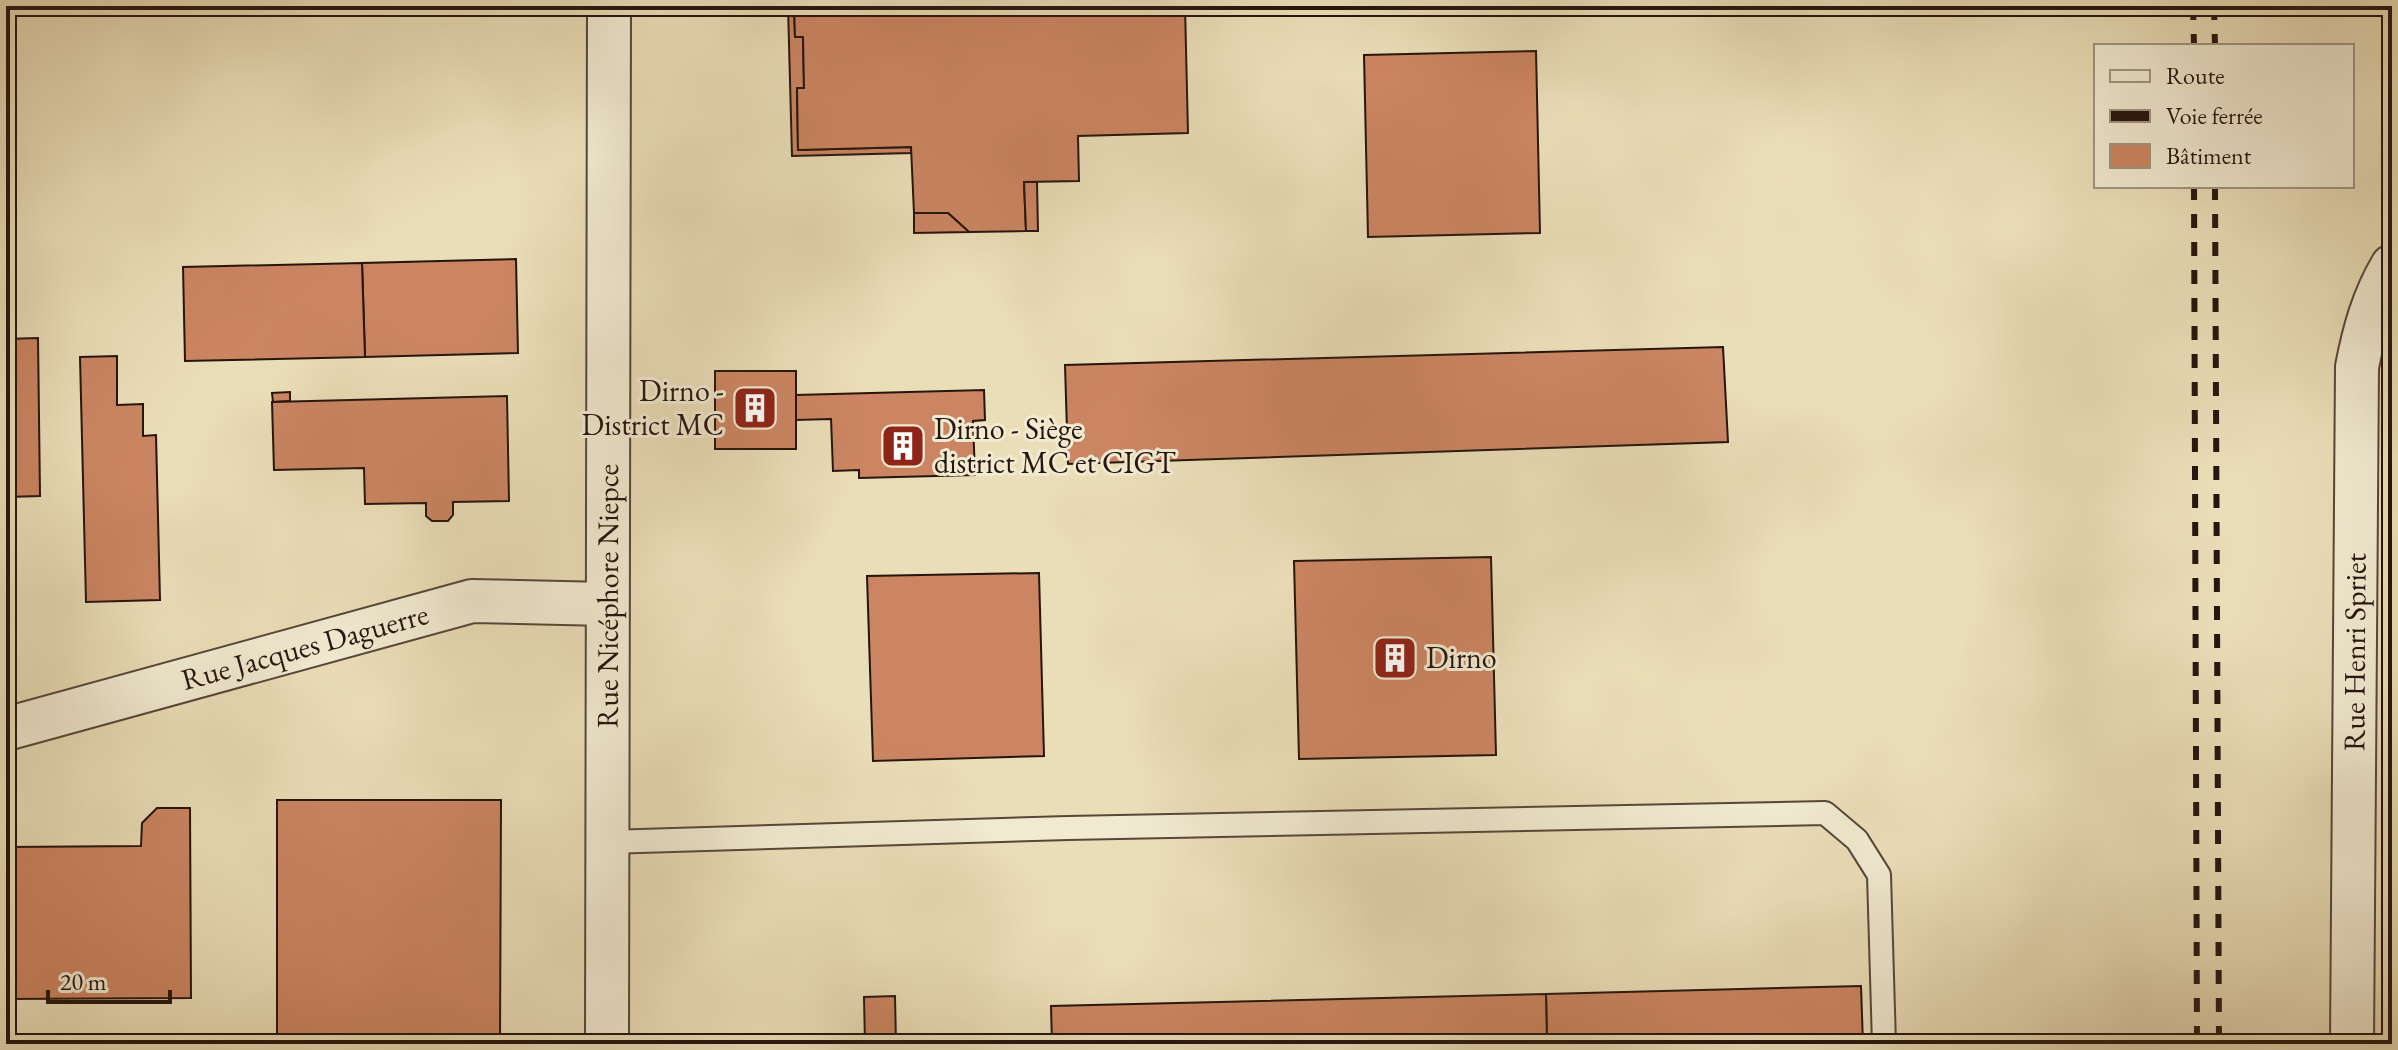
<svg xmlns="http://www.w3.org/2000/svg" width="2398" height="1050" font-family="'EB Garamond',serif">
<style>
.building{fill:#cb8562;stroke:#25150f;stroke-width:2}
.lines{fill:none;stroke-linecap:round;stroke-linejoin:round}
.service-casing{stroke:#564739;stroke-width:26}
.minor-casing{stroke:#564739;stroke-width:46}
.service{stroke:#f1ead1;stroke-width:22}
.minor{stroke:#f1ead1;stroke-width:42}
.rail{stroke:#25150f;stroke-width:6;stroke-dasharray:14 14;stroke-linecap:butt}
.labels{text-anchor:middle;stroke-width:6;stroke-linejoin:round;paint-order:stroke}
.poi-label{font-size:30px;fill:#25150f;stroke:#f1ead1;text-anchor:start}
.street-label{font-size:30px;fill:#25150f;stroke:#f1ead1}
</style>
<rect width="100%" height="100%" fill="#eadeb8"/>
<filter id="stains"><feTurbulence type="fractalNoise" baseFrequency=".0025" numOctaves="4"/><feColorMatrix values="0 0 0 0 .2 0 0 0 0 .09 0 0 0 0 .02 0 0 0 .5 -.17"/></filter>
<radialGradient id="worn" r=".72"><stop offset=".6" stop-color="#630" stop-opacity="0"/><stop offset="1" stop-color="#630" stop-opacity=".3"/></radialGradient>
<!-- building -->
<g class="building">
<polygon points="788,6 794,6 795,37 803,37 804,88 797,88 798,150 911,147 912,153 792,156"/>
<polygon points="794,6 1185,6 1188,133 1078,136 1079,181 1024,182 1026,231 969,232 948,213 914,213 911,147 798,150 797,88 804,88 803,37 795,37"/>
<polygon points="1536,51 1540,233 1368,237 1364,55"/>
<polygon points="1024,182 1037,182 1038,231 1026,231"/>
<polygon points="914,213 948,213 969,232 914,233"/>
<polygon points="516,259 518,353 365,357 362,263"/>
<polygon points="362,263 365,357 185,361 183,267"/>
<polygon points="38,338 40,496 7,497 10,600 6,605 6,339"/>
<polygon points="1723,347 1728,442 1068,464 1065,365"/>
<polygon points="117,356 117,405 143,404 143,436 156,435 160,600 86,602 80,357"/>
<rect x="715" y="371" width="81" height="78"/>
<polygon points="984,390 985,420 973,421 975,475 859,478 859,470 833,471 831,419 796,420 796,395"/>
<polygon points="290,392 290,401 273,402 272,393"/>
<polygon points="507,396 509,501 453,502 453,515 448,521 432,521 426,516 426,503 365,504 364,468 274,470 272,402"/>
<polygon points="1491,557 1496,755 1299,759 1294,561"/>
<polygon points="1039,573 1044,756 873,761 867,576"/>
<polygon points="277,800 501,800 500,1044 277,1044"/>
<polygon points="157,808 190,808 191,998 6,999 6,847 141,846 142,823"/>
<polygon points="1861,986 1863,1044 1547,1044 1546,994"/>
<polygon points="1546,994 1547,1044 1052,1044 1051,1006"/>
<polygon points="895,996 896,1044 865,1044 864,997"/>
</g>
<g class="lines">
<!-- service casing -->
<g class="service-casing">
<polyline id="service" points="607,842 1068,828 1825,813 1857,840 1879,875 1884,1044"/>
</g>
<!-- minor casing -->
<g class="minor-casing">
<g id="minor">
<path id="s1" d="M6,729L472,601L607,604"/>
<path id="s2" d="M607,1044L609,6"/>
<path id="s3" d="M2352,1044L2357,367C2364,331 2373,298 2392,266"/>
</g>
</g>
<!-- service -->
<use href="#service" class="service"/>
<!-- minor -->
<use href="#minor" class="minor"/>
<!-- rail -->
<g class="rail">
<polyline points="2193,6 2194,46"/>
<polyline points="2214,6 2215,46"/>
<polyline points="2194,186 2197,1044"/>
<polyline points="2215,186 2219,1044"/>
</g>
</g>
<!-- icons -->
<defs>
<g id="building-square" transform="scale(2.3)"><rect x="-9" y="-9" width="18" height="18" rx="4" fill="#8f2418" stroke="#f1ead1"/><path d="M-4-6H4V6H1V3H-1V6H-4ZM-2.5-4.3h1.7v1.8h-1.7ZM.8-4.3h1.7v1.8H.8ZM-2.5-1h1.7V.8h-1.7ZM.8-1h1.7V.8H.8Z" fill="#fff"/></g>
</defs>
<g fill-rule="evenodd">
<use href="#building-square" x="755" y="408"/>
<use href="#building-square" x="903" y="446"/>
<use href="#building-square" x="1395" y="658"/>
</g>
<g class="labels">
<!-- poi labels -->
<g class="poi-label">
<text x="724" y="401" text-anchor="end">Dirno -<tspan x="724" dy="34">District MC</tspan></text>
<text x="934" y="439">Dirno - Siège<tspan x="934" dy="34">district MC et CIGT</tspan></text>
<text x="1426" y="668">Dirno</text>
</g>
<!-- street labels -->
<g class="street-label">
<text dy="10" stroke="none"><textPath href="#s2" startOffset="448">Rue Nicéphore Niepce</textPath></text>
<text dy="10" stroke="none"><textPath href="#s1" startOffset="310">Rue Jacques Daguerre</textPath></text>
<text dy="10" stroke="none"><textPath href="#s3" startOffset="392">Rue Henri Spriet</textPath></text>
</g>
</g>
<!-- margin -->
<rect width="2398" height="1050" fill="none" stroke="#eadeb8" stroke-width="32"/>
<rect x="8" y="8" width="2382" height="1034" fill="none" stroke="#25150f" stroke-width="4"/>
<rect x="16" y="16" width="2366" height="1018" fill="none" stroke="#25150f" stroke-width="2"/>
<!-- legend -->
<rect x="2094" y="44" width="260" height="144" fill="#f1ead1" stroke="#9f9583" stroke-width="2"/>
<rect x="2110" y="70" width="40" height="12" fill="#f1ead1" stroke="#9f9583" stroke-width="2"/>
<text x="2166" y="84" font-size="24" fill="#25150f">Route</text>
<rect x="2110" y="110" width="40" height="12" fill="#25150f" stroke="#9f9583" stroke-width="2"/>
<text x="2166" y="124" font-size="24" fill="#25150f">Voie ferrée</text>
<rect x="2110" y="144" width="40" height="24" fill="#cb8562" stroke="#9f9583" stroke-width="2"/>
<text x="2166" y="164" font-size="24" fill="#25150f">Bâtiment</text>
<!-- scale -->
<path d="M48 990v12h122v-12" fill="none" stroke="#25150f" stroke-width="4"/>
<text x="60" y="990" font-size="24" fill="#25150f" stroke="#f1ead1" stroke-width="6" paint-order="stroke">20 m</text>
<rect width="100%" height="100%" filter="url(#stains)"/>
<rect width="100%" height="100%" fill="url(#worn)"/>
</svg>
